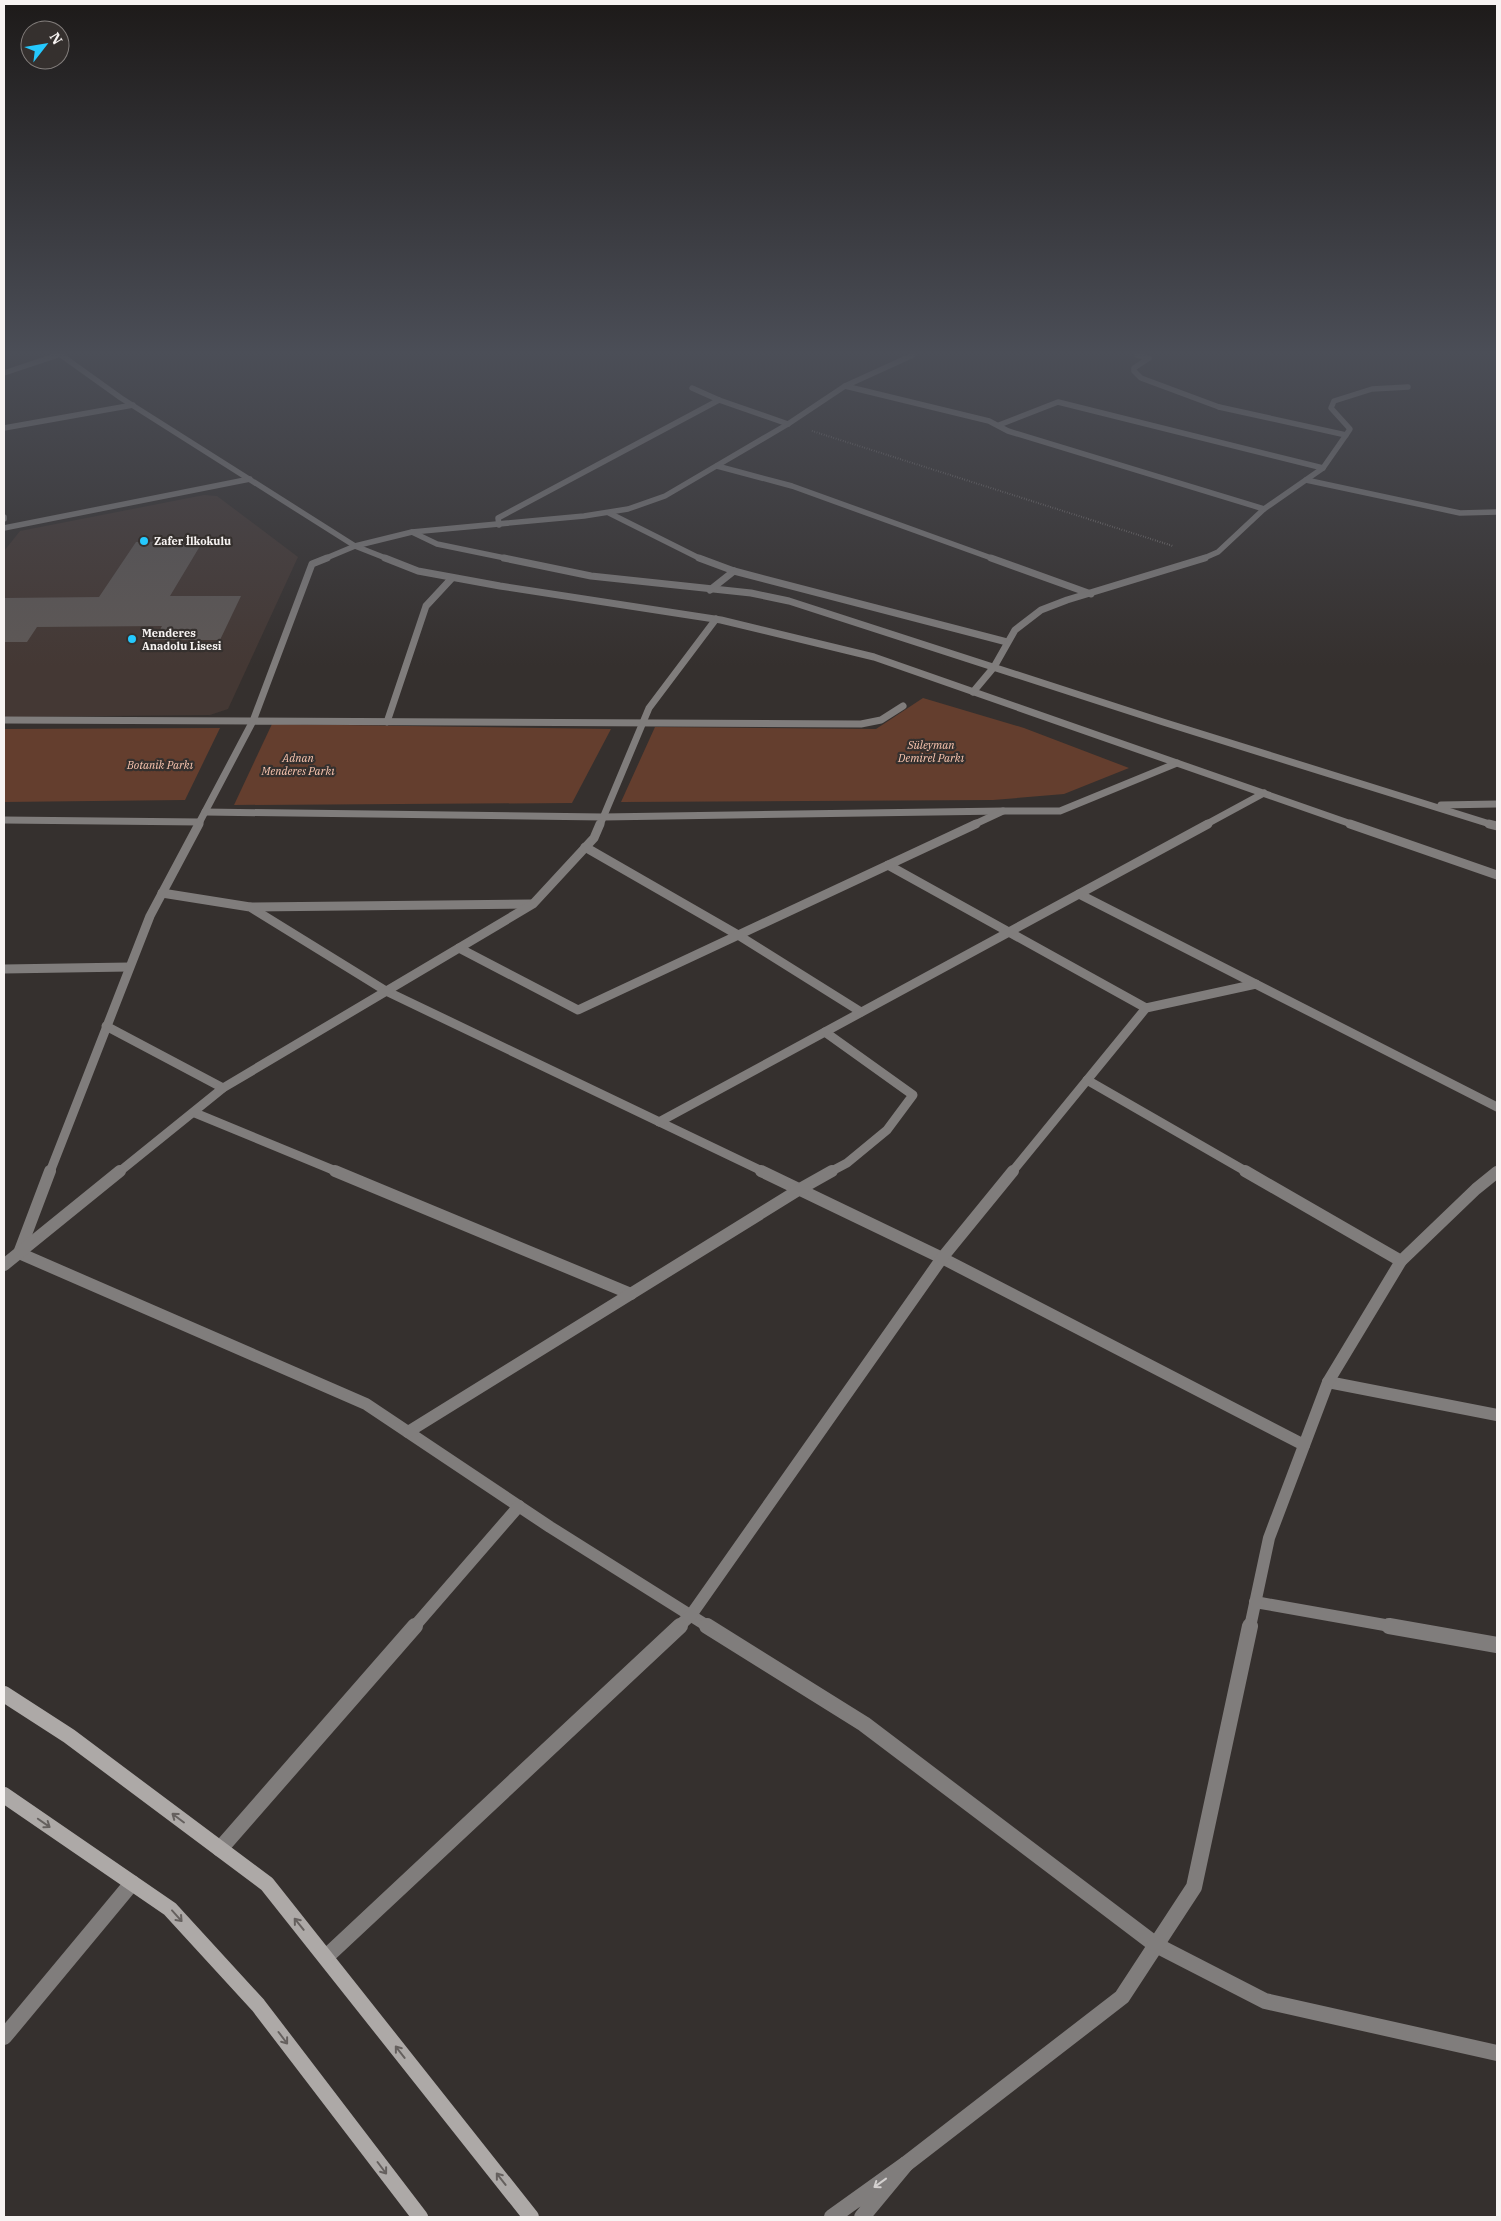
<svg xmlns="http://www.w3.org/2000/svg" width="1501" height="2221" font-family="'IBM Plex Serif',serif">
<style>
.built{fill:#443834}
.green{fill:#643e2e}
.building{fill:#5e5856}
.lines{fill:none;stroke-linecap:round;stroke-linejoin:round}
.path{stroke:#9a9594;stroke-width:2;stroke-dasharray:0.5 2;stroke-linecap:butt}
.lane{stroke:#807d7c;stroke-width:5.5}
.street-far4{stroke:#807d7c;stroke-width:5.5}
.street-far3{stroke:#807d7c;stroke-width:7}
.street-far2{stroke:#807d7c;stroke-width:9}
.street-far1{stroke:#807d7c;stroke-width:12}
.street{stroke:#807d7c;stroke-width:16}
.secondary{stroke:#ada9a7;stroke-width:16}
.oneway{stroke:#65605e}
.oneway2{stroke:#d3d0cf}
.poi-dot{fill:#25c9fe;stroke:#35302e;stroke-width:2}
.labels{text-anchor:middle;stroke-width:4.5;stroke-linejoin:round;paint-order:stroke}
.far-poi-label{font-size:11px;font-weight:bold;fill:#f7f3f2;stroke:#35302e;text-anchor:start}
.far-park-label{font-size:11px;font-style:italic;fill:#fcc7b1;stroke:#35302e}
</style>
<rect width="100%" height="100%" fill="#35302e"/>
<!-- built -->
<polygon class="built" points="204,495 217,496 298,557 228,709 210,715 4,717 4,551 20,531"/>
<!-- green -->
<g class="green">
<polygon points="923,698 1024,728 1129,768 1064,794 993,800 621,802 655,727 876,729"/>
<polygon points="272,724 611,729 572,803 234,805"/>
<polygon points="220,728 185,800 4,802 4,729"/>
</g>
<!-- building -->
<polygon class="building" points="203,541 170,596 241,596 220,640 154,640 162,626 37,627 27,642 4,642 4,598 99,597 136,542"/>
<g class="lines">
<!-- path -->
<polyline class="path" points="812,431 1173,546"/>
<!-- lane -->
<g class="lane">
<polyline points="1149,358 1134,368 1134,371 1141,378 1219,407"/>
<polyline points="692,388 719,400 788,424"/>
<polyline points="1346,435 1350,429 1331,408 1334,401 1372,389 1408,387"/>
<polyline points="4,517 4,519"/>
<polyline points="499,525 498,518 719,400"/>
<polyline points="4,528 250,479"/>
</g>
<!-- street-far4 -->
<g class="street-far4">
<polyline points="61,355 121,398 355,546 388,559"/>
<polyline points="1137,355 1149,358"/>
<polyline points="4,373 58,355"/>
<polyline points="845,386 989,421 1008,431 1264,509"/>
<polyline points="999,425 1058,402 1323,468"/>
<polyline points="4,428 133,405"/>
<polyline points="717,466 792,486 994,559"/>
<polyline points="1306,480 1460,513 1497,512"/>
<polyline points="609,513 701,559"/>
<polyline points="412,532 437,544 510,559"/>
<polyline points="324,559 355,546 412,532 584,516 628,509 665,496 788,424 845,386 913,355"/>
<polyline points="1202,559 1218,552 1264,509 1323,468 1346,435 1219,407"/>
</g>
<!-- street-far3 -->
<g class="street-far3">
<polyline points="385,558 418,571 500,586 721,620 874,657 1354,825"/>
<polyline points="504,558 591,576 751,593 789,601 1163,722 1493,825"/>
<polyline points="699,558 734,571 1007,642"/>
<polyline points="991,558 1091,594"/>
<polyline points="710,590 734,571"/>
<polyline points="973,692 994,667 1015,630 1041,610 1067,600 1205,558"/>
<polyline points="4,720 253,721 312,564 327,558"/>
<polyline points="387,722 426,606 452,578"/>
<polyline points="1441,805 1497,804"/>
<polyline points="205,812 603,817 1003,811"/>
<polyline points="4,820 200,822"/>
<polyline points="198,825 253,721 861,724 881,720 903,706"/>
<polyline points="600,825 649,708 716,619"/>
<polyline points="973,825 1003,811 1060,811 1177,763"/>
<polyline points="1205,825 1264,793"/>
</g>
<!-- street-far2 -->
<g class="street-far2">
<polyline points="1350,824 1497,875"/>
<polyline points="1489,824 1497,826"/>
<polyline points="585,847 738,935 861,1012"/>
<polyline points="888,865 1146,1008"/>
<polyline points="162,893 250,907 386,991 764,1172"/>
<polyline points="1079,894 1497,1107"/>
<polyline points="251,907 531,904"/>
<polyline points="459,948 578,1010 976,824"/>
<polyline points="4,969 129,967"/>
<polyline points="106,1026 223,1088"/>
<polyline points="825,1032 913,1095 887,1130 847,1163 830,1172"/>
<polyline points="1087,1080 1247,1172"/>
<polyline points="195,1113 338,1172"/>
<polyline points="659,1122 1208,824"/>
<polyline points="50,1172 150,916 199,824"/>
<polyline points="119,1172 223,1088 533,904 594,838 600,824"/>
<polyline points="1012,1172 1146,1008 1256,984"/>
</g>
<!-- street-far1 -->
<g class="street-far1">
<polyline points="50,1171 19,1253 366,1404 550,1527 709,1627"/>
<polyline points="335,1171 631,1294"/>
<polyline points="761,1171 942,1258 1304,1445"/>
<polyline points="1245,1171 1401,1261"/>
<polyline points="4,1265 120,1171"/>
<polyline points="1328,1382 1497,1415"/>
<polyline points="408,1432 800,1189 832,1171"/>
<polyline points="1255,1602 1396,1627"/>
<polyline points="414,1627 519,1506"/>
<polyline points="678,1627 691,1615 942,1258 1013,1171"/>
<polyline points="1250,1627 1269,1538 1328,1382 1401,1261 1476,1189 1497,1172"/>
</g>
<!-- street -->
<g class="street">
<polyline points="707,1626 864,1724 1156,1945 1265,2001 1497,2053"/>
<polyline points="1389,1626 1497,1645"/>
<polyline points="220,1849 415,1626"/>
<polyline points="326,1957 680,1626"/>
<polyline points="4,2037 132,1883"/>
<polyline points="906,2164 1122,1997 1194,1887 1250,1626"/>
<polyline points="832,2217 906,2164 862,2217"/>
</g>
<!-- secondary -->
<g class="secondary">
<polyline points="4,1694 69,1736 267,1884 531,2217"/>
<polyline points="4,1795 170,1909 258,2005 420,2217"/>
</g>
</g>
<!-- one-way arrows -->
<defs><path id="oneway-shaft" d="M-6 0H5M1.5-3L5.5 0L1.5 3" fill="none" stroke-width="1.6" stroke-linecap="round" stroke-linejoin="round" transform="scale(1.25)"/></defs>
<g class="oneway">
<use href="#oneway-shaft" transform="translate(178 1818) rotate(-143)"/>
<use href="#oneway-shaft" transform="translate(44 1823) rotate(35)"/>
<use href="#oneway-shaft" transform="translate(177 1916) rotate(48)"/>
<use href="#oneway-shaft" transform="translate(299 1924) rotate(-129)"/>
<use href="#oneway-shaft" transform="translate(283 2038) rotate(53)"/>
<use href="#oneway-shaft" transform="translate(400 2052) rotate(-128)"/>
<use href="#oneway-shaft" transform="translate(382 2168) rotate(53)"/>
<use href="#oneway-shaft" transform="translate(501 2179) rotate(-128)"/>
</g>
<use class="oneway2" href="#oneway-shaft" transform="translate(880 2183) rotate(144)"/>
<!-- sky -->
<linearGradient id="sky" x2="0" y2="1"><stop stop-color="#1d1a19"/><stop offset="0.53" stop-color="#4b4e57"/><stop offset="1" stop-color="#4b4e57" stop-opacity="0"/></linearGradient>
<rect width="1501" height="666" fill="url(#sky)"/>
<!-- markers -->
<g class="poi-dot">
<circle cx="144" cy="541" r="5"/>
<circle cx="132" cy="639" r="5"/>
</g>
<g class="labels">
<!-- far-poi labels -->
<g class="far-poi-label">
<text x="154" y="545">Zafer İlkokulu</text>
<text x="142" y="637">Menderes<tspan x="142" dy="13">Anadolu Lisesi</tspan></text>
</g>
<!-- far-park labels -->
<g class="far-park-label">
<text x="931" y="749">Süleyman<tspan x="931" dy="13">Demirel Parkı</tspan></text>
<text x="298" y="762">Adnan<tspan x="298" dy="13">Menderes Parkı</tspan></text>
<text x="160" y="769">Botanik Parkı</text>
</g>
</g>
<!-- border -->
<rect width="1501" height="2221" fill="none" stroke="#f7f3f2" stroke-width="10"/>
<!-- north arrow -->
<g transform="translate(45 45) rotate(59)"><circle r="24" fill="#35302e" stroke="#837e7c"/>
<path d="M0-4L9 19L0 12L-9 19Z" fill="#25c9fe"/>
<text y="-8" font-size="14" font-weight="bold" text-anchor="middle" fill="#f7f3f2">N</text>
</g>
</svg>
